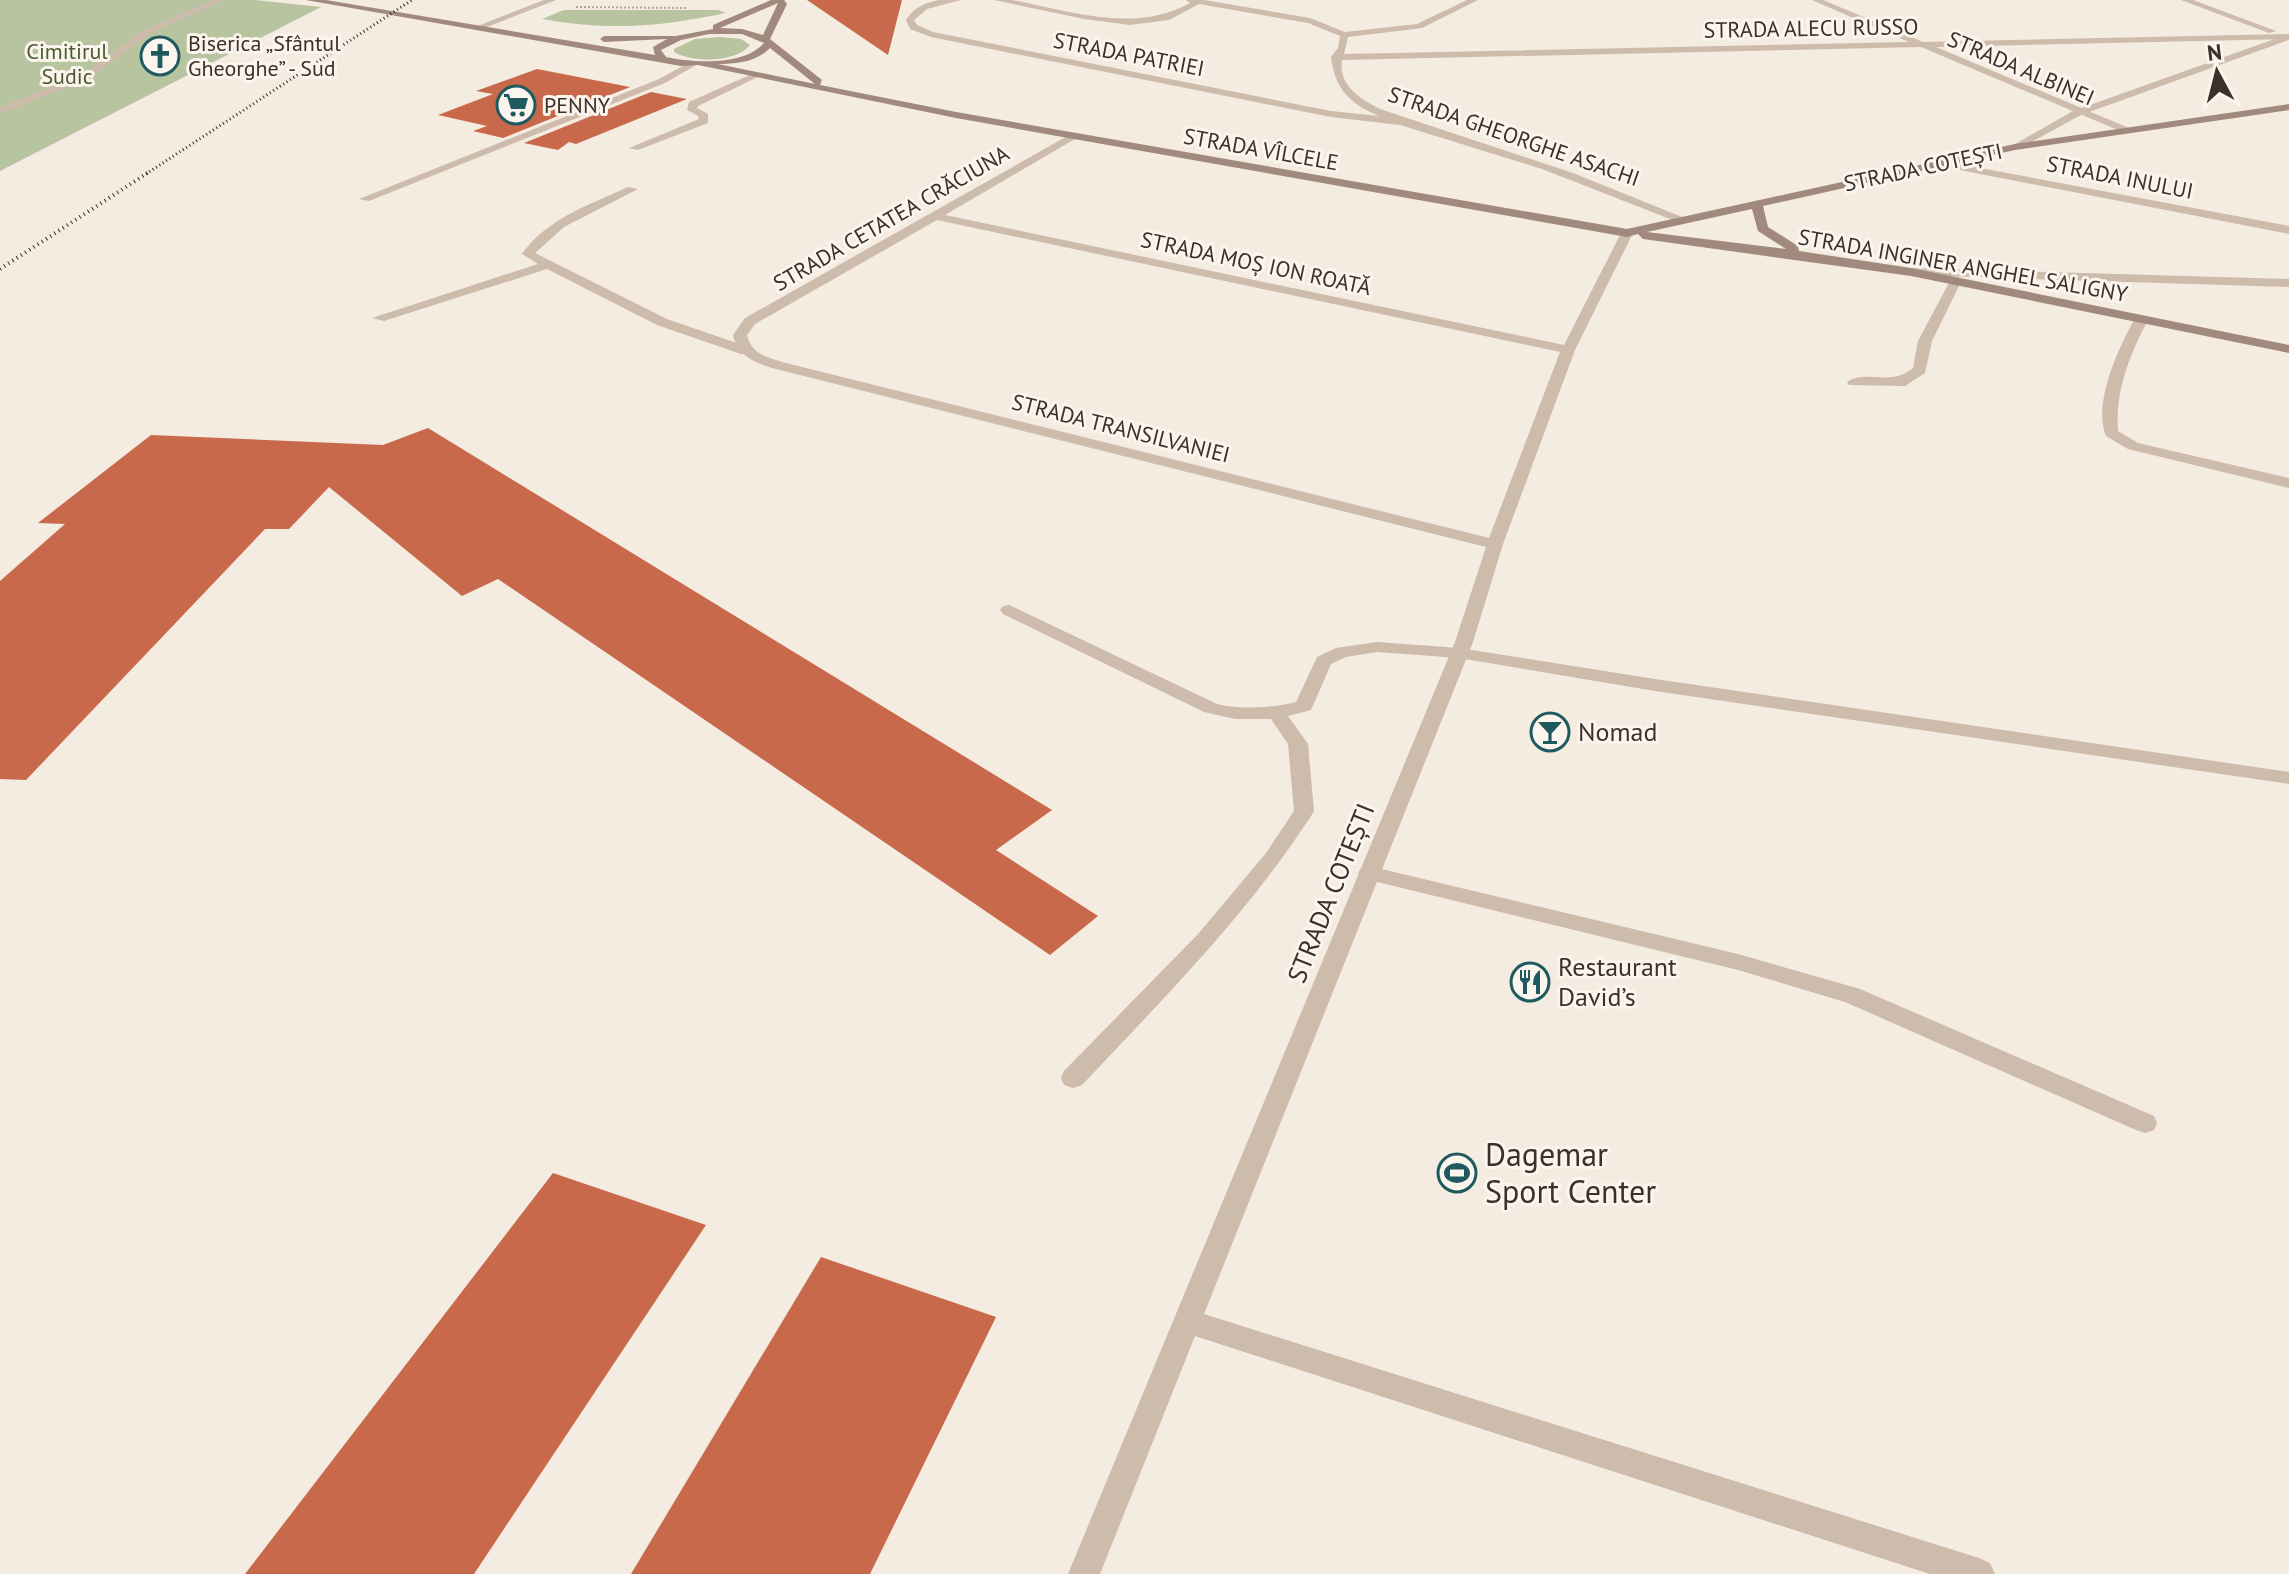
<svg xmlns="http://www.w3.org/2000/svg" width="2289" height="1574" font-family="'PT Sans',sans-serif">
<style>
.green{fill:#b8c4a0}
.building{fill:#c8694b}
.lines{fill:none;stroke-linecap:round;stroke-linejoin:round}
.path{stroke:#b9a596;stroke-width:2;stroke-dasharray:2 2;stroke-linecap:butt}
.service{fill:#cdbbac;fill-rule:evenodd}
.minor{fill:#cdbbac;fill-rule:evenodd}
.tertiary{fill:#cdbbac;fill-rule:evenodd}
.secondary{fill:#a18a7d;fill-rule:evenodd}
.rail-far1{stroke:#3b302b;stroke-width:3;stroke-dasharray:1 3;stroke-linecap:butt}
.rail{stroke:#3b302b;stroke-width:4;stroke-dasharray:1 4;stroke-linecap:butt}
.labels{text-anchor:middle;stroke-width:6;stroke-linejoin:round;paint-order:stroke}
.far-street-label{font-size:22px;fill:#3b302b;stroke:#fbf5ee}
.far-poi-label{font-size:22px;fill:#3b302b;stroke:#fbf5ee;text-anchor:start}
.far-park-label{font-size:22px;fill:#4a5a2e;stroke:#fbf5ee}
.poi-label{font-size:26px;fill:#3b302b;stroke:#fbf5ee;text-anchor:start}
.street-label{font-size:26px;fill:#3b302b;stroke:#fbf5ee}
.near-poi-label{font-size:32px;fill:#3b302b;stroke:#fbf5ee;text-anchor:start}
</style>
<rect width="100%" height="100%" fill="#f4ebe1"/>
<!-- green -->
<g class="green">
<polygon points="0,0 255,0 321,7 0,171"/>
<path d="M564,10H718L726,13C657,27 613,31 542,19Z"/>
<path d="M720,37L741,39L750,45C736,63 693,63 674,52V49L695,39Z"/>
</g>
<!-- building -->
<g class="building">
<polygon points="807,0 902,0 888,55"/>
<polygon points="537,69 630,87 503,138 473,131 487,126 438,115 493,94 476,91"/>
<polygon points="651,92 687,99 576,144 569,142 558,150 524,143"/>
<polygon points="428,428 1052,810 996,850 1098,916 1050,955 498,579 462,596 329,487 289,529 265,529 26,780 0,779 0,581 65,524 38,523 151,435 383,445"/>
<polygon points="553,1173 706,1225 474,1574 245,1574"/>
<polygon points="821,1257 996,1317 870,1574 631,1574"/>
</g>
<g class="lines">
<!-- path -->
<polyline class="path" points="576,7 686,8"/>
<!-- service -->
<g class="service">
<polygon points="212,0 223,0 146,36 88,79 0,114 0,107 82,75 140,32"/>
<polygon points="690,62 698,64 665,83 369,201 359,199 659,79"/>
<polygon points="754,73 762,75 698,106 697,108 708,114 708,123 638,150 629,148 699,119 698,116 687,110 689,102"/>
<path d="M628,187L638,189L564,227L535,253L667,319L751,348V354H741L657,325L547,269L384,321L372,318L538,264L522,254C547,218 590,205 628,187Z"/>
<path d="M1952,277L1962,280L1932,341L1925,373L1905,386L1849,385L1847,382C1866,369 1890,387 1913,368L1918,341Z"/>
<path d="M2137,315L2149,318C2130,354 2115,390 2118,431L2138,443L2289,478V488L2128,449L2106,436C2092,403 2120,344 2137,315Z"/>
<path d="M1009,605L1217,704C1244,710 1270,708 1296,702L1317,657L1336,648L1377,642L1459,648L1655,679L2289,772V784L1655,691L1459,658L1377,652L1346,657L1331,664L1311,710L1288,716L1308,744L1314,811L1311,816C1246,916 1163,999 1082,1085L1073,1088L1064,1085L1061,1078L1064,1071L1199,933L1266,853L1294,811L1288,744L1271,719H1235L1204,712L1003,614L1000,610L1003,606Z"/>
<polygon points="1369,866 1738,954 1860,989 2154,1116 2157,1123 2154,1130 2145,1133 2136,1130 1845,1002 1738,970 1361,878 1358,873 1361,868"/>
</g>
<!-- minor -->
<g class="minor">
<polygon points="544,0 556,0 482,29 475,27"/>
<path d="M939,0H961L927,9L914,20L917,25L933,32L1331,111L1379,116C1348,103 1335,88 1331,57L1338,48L1340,36L1308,23L1199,4L1169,20L1130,25L1084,19L994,0H1012C1071,11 1134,34 1190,3L1186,0H1204L1310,18L1345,32L1417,24L1467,0H1478L1422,28L1348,37L1344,54L1909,42L1812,0H1823L1923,42L2287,34L2289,39L1936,47L2129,128L2130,130L2125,133L1921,47L1342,60C1338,85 1360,99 1380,109L1573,173L1687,219L1689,221L1683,224L1542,169L1400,125L1331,117L931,37L910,29L906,20C914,7 925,3 939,0Z"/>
<polygon points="2181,0 2193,0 2276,31 2269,33"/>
<path d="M1071,134L1080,136L945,215L1564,345L1621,233L1627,229L1633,233L1575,350L1503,544L1473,642L1204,1314L1979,1558L1990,1563L1995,1574H1930L1195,1336L1100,1574H1068L1455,642L1486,547L772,368C754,362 738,356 733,335L745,318ZM937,220L1560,352L1489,538L782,362C766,357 751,353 747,335L755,324Z"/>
<polygon points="1943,161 2289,226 2289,234 1939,166 1939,162"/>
<polygon points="1911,268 2289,279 2289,287 1907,275 1907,269"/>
</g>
<!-- tertiary -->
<polygon class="tertiary" points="2289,34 2289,40 2081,115 2019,149 2010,147 2073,111"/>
<!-- secondary -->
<path class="secondary" d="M306,0H326L655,55L653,47L667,39L604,42L600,39L604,36H676L713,29V25L771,0H784L787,4L770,39L822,80L820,85L956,112L1627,229L2015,144L2289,104V110L2015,150L1763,206L1768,227L1798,246L1799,251L1911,268L2289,345V353L1911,276L1643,239L1638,234L1627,237L956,118L698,65L681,66ZM778,3L763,35L742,29L720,28ZM709,34H742L764,43C744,66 694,63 666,57L661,50L681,40ZM770,48L815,84L718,64C736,64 757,62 770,48ZM1752,209L1758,231L1786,249L1647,232Z"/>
<!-- rail-far1 -->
<polyline class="rail-far1" points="146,174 412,0"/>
<!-- rail -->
<polyline class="rail" points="0,269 149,172"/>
</g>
<!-- icons -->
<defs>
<g id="church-ring" transform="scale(2)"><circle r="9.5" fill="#fbf5ee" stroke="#1f5a5e" stroke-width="1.5"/><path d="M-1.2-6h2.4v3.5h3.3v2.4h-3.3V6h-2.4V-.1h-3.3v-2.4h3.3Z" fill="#1f5a5e"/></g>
<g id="supermarket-ring" transform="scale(2)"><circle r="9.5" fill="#fbf5ee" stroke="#1f5a5e" stroke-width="1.5"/><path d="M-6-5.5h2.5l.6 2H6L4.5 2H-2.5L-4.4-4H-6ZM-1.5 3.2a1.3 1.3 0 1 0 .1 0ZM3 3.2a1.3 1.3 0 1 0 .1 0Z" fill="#1f5a5e"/></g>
<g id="bar-ring" transform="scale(2)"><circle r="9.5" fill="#fbf5ee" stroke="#1f5a5e" stroke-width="1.5"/><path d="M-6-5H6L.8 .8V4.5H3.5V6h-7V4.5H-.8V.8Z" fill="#1f5a5e"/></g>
<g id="restaurant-ring" transform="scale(2)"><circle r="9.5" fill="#fbf5ee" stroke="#1f5a5e" stroke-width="1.5"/><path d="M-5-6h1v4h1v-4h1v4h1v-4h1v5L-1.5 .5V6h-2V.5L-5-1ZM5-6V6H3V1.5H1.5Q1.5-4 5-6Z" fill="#1f5a5e"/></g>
<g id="stadium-ring" transform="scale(2)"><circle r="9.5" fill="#fbf5ee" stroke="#1f5a5e" stroke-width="1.5"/><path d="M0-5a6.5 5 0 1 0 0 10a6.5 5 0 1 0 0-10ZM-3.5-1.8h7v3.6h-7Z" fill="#1f5a5e"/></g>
</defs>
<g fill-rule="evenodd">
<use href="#church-ring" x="160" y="56"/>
<use href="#supermarket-ring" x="516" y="105"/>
<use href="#bar-ring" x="1550" y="732"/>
<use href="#restaurant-ring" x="1530" y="982"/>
<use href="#stadium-ring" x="1457" y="1173"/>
</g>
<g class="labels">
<!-- far-street labels -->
<g class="far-street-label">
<text transform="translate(1811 28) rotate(-1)" y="8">STRADA ALECU RUSSO</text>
<text transform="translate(1129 54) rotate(11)" y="8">STRADA PATRIEI</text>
<text transform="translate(2021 68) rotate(23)" y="8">STRADA ALBINEI</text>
<text transform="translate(1514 136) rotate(19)" y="8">STRADA GHEORGHE ASACHI</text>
<text transform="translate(1261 149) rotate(10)" y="8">STRADA VÎLCELE</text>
<text transform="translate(1923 167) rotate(-12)" y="8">STRADA COTEȘTI</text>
<text transform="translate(2120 177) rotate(11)" y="8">STRADA INULUI</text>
<text transform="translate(891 218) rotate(-30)" y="8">STRADA CETATEA CRĂCIUNA</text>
<text transform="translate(1256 263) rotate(12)" y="8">STRADA MOȘ ION ROATĂ</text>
<text transform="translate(1963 265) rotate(10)" y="8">STRADA INGINER ANGHEL SALIGNY</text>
<text transform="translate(1121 428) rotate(14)" y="8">STRADA TRANSILVANIEI</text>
</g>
<!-- far-poi labels -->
<g class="far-poi-label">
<text x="188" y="51">Biserica „Sfântul<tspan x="188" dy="25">Gheorghe” - Sud</tspan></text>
<text x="544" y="113">PENNY</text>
</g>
<!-- far-park labels -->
<g class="far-park-label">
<text x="67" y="59">Cimitirul<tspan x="67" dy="25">Sudic</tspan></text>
</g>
<!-- poi labels -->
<g class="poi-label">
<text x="1578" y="741">Nomad</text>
<text x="1558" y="976">Restaurant<tspan x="1558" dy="30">David’s</tspan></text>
</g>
<!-- street labels -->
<g class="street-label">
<text transform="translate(1331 893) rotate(-68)" y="9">STRADA COTEȘTI</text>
</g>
<!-- near-poi labels -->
<g class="near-poi-label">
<text x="1485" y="1166">Dagemar<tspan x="1485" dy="37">Sport Center</tspan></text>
</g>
</g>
<!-- north arrow -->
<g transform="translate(2217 72) rotate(353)" stroke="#fbf5ee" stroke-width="6" paint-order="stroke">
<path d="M0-6L14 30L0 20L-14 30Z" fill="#3b302b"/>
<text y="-12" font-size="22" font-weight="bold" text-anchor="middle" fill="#3b302b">N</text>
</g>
</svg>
